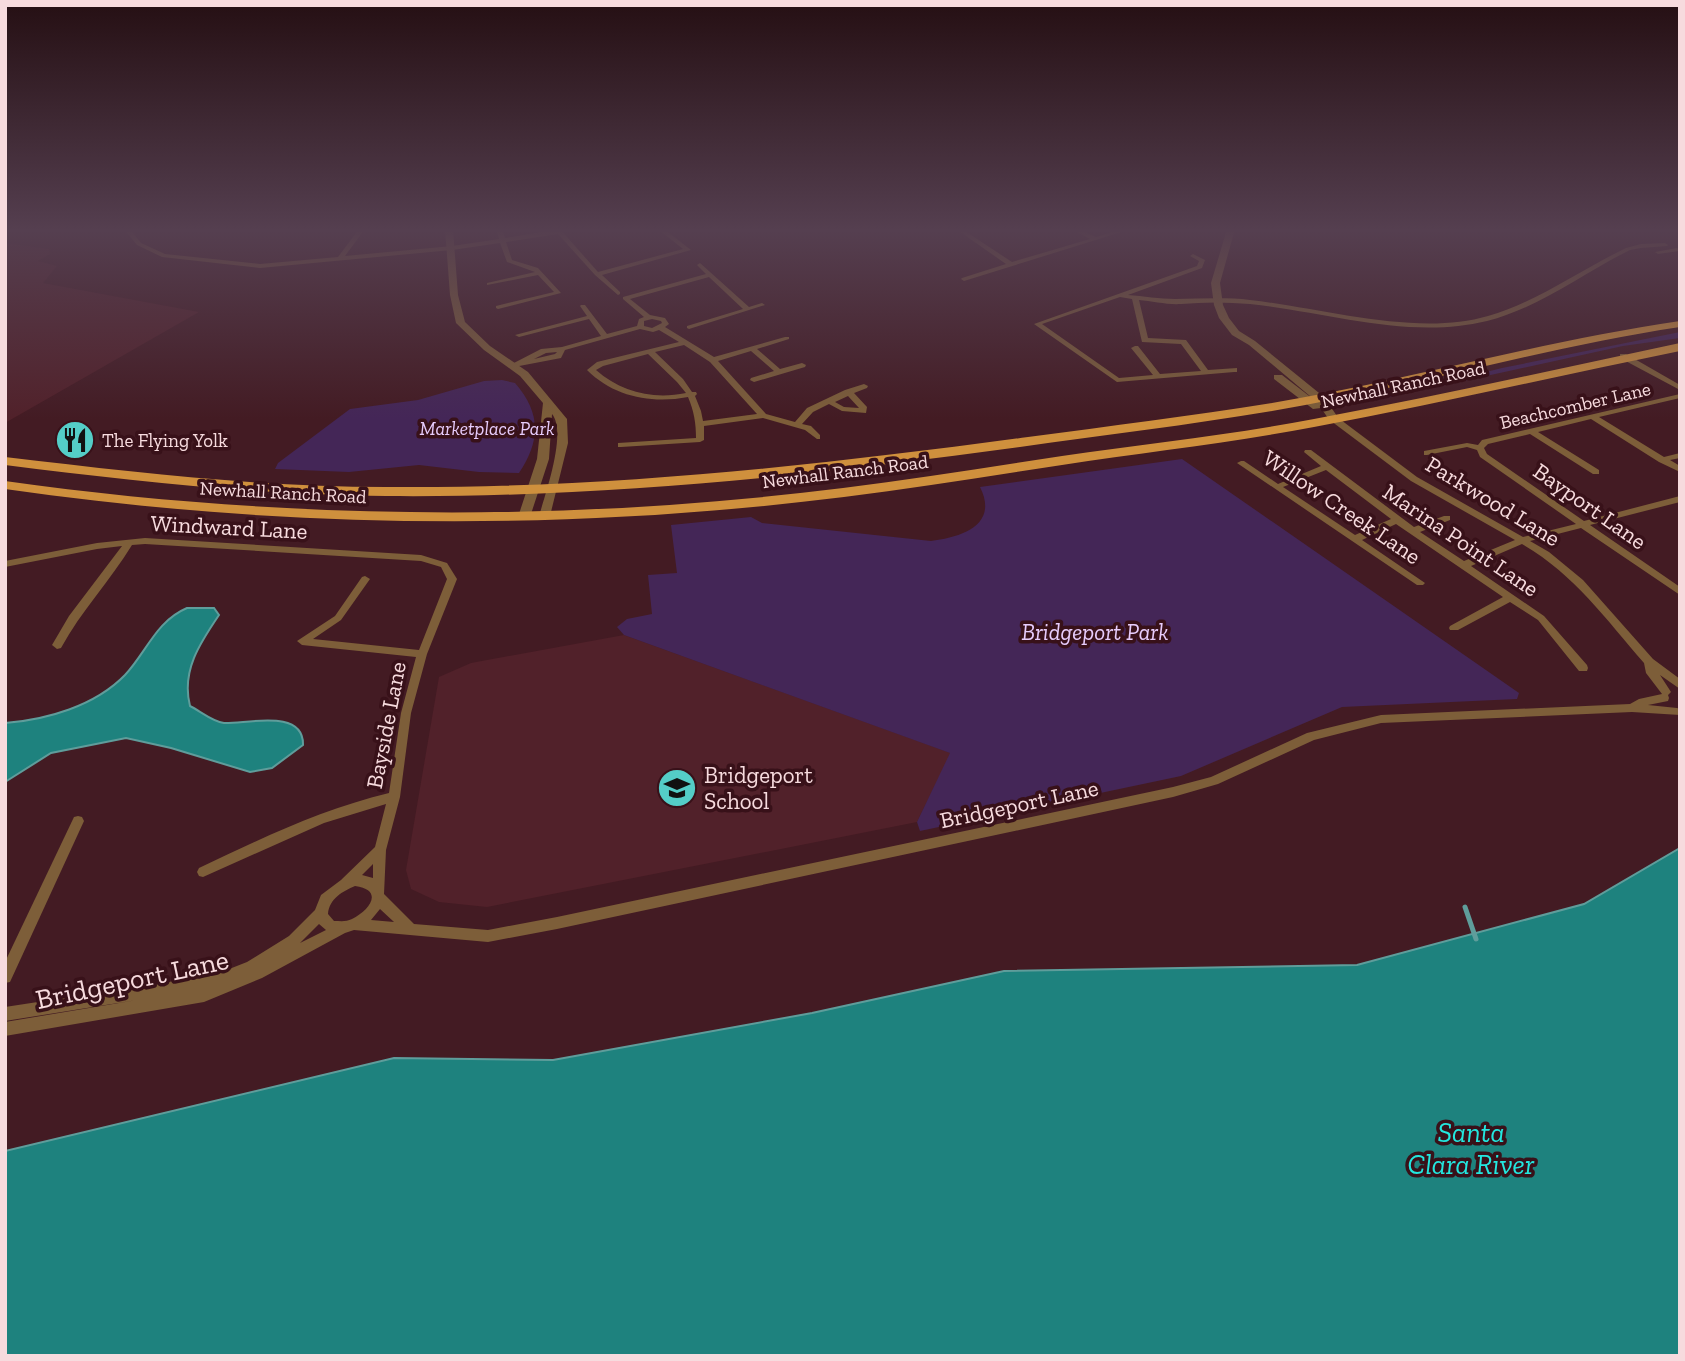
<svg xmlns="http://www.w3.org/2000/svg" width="1685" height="1361" font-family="'Zilla Slab',serif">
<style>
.built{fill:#51212a}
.green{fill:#442657}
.water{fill:#1e827e;stroke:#5f9d9b;stroke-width:2}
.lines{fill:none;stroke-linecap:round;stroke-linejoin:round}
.stream{stroke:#5f9d9b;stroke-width:5}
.minor{fill:#7d5e39;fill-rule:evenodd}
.tertiary{fill:#7d5e39;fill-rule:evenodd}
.primary{fill:#cf903d;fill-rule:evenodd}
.labels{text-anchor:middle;stroke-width:7;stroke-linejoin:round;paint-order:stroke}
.far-street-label{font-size:19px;fill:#f7dbde;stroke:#381119}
.far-park-label{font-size:19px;font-style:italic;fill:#e7ccfc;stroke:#381119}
.far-poi-label{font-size:19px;fill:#f7dbde;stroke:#381119;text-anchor:start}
.street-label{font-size:23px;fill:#f7dbde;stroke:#381119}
.park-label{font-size:23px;font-style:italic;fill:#e7ccfc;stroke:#381119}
.poi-label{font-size:23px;fill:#f7dbde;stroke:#381119;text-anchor:start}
.near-street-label{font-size:28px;fill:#f7dbde;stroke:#381119}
.near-water-label{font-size:28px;font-style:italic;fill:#23e7df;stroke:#381119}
</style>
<rect width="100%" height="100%" fill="#431b23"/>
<!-- built -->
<g class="built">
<polygon points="5,243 49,249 50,254 38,261 57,266 43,283 199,312 5,423"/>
<polygon points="624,635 951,753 917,822 487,907 439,902 411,889 406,870 439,677 471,663"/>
</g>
<!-- green -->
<g class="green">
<polygon points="1680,332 1680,338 1623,346 1358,404 1502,368"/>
<path d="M502,380L515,383C541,413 541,440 519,473L479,472L419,465L349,472L275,469L278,463L350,409L418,400L484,381Z"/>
<path d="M1182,459L1519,693L1517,699L1342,707L1181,776L920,831L917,822L950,753L624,635L617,627L627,619L652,614L648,575L677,573L671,525L751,517L762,523L931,541C962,537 999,525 980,487Z"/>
</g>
<!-- water -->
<g class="water">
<path d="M187,608H214L219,615C200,643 181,671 190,706C200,711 213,722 224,723C246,724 304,708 303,745L272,768L250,772L171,748L126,738L51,753L5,782V723C46,720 95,706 125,675C146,653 156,621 187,608Z"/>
<polygon points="1680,848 1680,1356 5,1356 5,1151 394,1058 553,1060 812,1013 1004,971 1357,965 1584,904"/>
</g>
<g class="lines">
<!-- stream -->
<polyline class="stream" points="1465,907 1476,939"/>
<!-- minor -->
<g class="minor">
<polygon points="124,229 130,229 141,243 165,254 260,264 338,257 359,229 365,229 345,256 452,246 499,239 496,229 502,229 505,238 560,229 598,272 683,249 658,229 664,229 691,250 602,275 620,292 620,294 618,295 595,275 558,234 506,242 512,260 538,268 561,293 498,309 496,308 496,306 554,292 538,275 487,285 487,283 535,272 507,262 500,243 452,250 260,268 162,257 137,245"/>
<polygon points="956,229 962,229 1012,262 1090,239 1071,229 1078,229 1096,237 1123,229 1131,229 964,281 961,279 962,278 1006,264"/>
<path d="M1665,243L1668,245L1667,246L1641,248L1630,250C1583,273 1539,308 1487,321C1409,340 1327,312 1250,304C1227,302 1204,302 1181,304C1168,305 1152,301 1139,300L1148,338L1186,340L1208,370L1237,368V372H1234L1117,382L1034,324L1197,266L1199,261L1190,256L1193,254L1205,260L1202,268L1128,295C1143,296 1160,299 1175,299C1200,299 1225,297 1250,300C1322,308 1417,337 1488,316C1537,302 1580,270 1626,248L1641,244ZM1120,297L1132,299L1142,342L1181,344L1201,371L1160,374L1138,346H1135L1131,348L1153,375L1119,378L1042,324Z"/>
<polygon points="1677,248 1680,250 1679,251 1658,254 1655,252"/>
<path d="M700,263L749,307L762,303L765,305L689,329L687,328V326L743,309L709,277L630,299L650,315L665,318L669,324L665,327L714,357L785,337H789V339L757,349L780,369L802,363L806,365L805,367L754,382L750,380L751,378L774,371L751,351L718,361L766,414L795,422L807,408L845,390L864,384L868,386L867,388L854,393L867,407L866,413L842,411L829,404L813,412L802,424L811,426L820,435V439H817L805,430L763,418L704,426V440L700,442L621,447H618V443L696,438C696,423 694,411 688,397C652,404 614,397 587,370L597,362L679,342L659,330L653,332L640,329L565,350L561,358L514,367L510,365L541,349L562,347L601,336L589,319L519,337L515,335L587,316L580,306L581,305H585L607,334L637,326L639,319L644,317L623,299V297L706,274L697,265ZM652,319L661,321L662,323L652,328L644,326V321ZM684,345L710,362L757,414L703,421L701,411L695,396L697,394L696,392H692L683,379L655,352ZM557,352L555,354L534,359L546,353ZM648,354L677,382L686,393C653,400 621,392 596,370L603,366ZM848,396L859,408L844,407L835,402Z"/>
<polygon points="1620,354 1626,354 1680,385 1680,390 1620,358"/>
<path d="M1680,394V398L1599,417L1664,457L1680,453V458L1670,460L1680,466V472L1659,462L1591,419L1538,432L1599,470V474H1593L1530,434L1488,444L1484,448L1487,454L1584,521L1680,496V502L1590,525L1680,587V595L1581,528L1530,541L1549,552L1583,580L1653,659L1680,679V689L1660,675L1671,692L1668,695L1669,698L1668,701L1648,705L1677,708L1680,709V715L1632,712L1381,723L1314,740L1218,784L1173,797L557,929L488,942L354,930L345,933L262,978L204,1002L5,1036V1022L137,1000L5,1021V1007L214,975L247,962L289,936L315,910L321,895L341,880L375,847L386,804L324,823L203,877L199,876L197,872L199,868C260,839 322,809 389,793L401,713L416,657L302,645L297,641L335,616L362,577L365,576L370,579L341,620L313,639L419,650L447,579L441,567L421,561L145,544L132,545C110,581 81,611 61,648L57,649L52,645L69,616L122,546L97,549L5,567V561L97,543L145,538L421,555L447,563L457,579L427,654L411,713L400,797L386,850L384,894L414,924L488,930L557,917L1173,787L1211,777L1307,733L1381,715L1630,704L1639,699L1662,694L1646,673L1644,663C1605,618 1574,574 1522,544L1471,566L1544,616L1587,665L1588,668L1587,671H1579L1538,620L1510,602L1458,630H1450L1449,628L1450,626L1503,597L1396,524L1362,540L1425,583L1423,585H1417L1237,463L1241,461H1244L1278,484L1321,466L1304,452L1305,450H1311L1414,527L1444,516H1450V520L1420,532L1464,561L1515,540L1411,481L1331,421V417H1337L1417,477L1523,537L1576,524L1480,457L1477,450L1467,447L1427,455H1424V451L1467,443L1478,445L1482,440ZM1326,470L1391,519L1355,535L1283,487ZM373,864V878L362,875ZM355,886C385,890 369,911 352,919C346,922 341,921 334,921L328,914C329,899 343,891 355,886ZM380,909L394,922L371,920ZM319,924L326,930L300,943Z"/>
<polygon points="78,816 82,817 84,821 10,982 5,983 5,962 74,817"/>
</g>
<!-- tertiary -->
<g class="tertiary">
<path d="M445,229H453L458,295L465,322L490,346L528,372L567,419L568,443L550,516L546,517L540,513C546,491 567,432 552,414L549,459L531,514L529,517H521L519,514L537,459L543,403L520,376L484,350L456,323L450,295Z"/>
<polygon points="1227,229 1235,229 1220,283 1223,305 1229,318 1239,331 1255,341 1324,397 1339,419 1338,421 1330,421 1321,408 1313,409 1274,379 1274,375 1282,375 1317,402 1249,345 1232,335 1219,318 1214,305 1211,283"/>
</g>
<!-- primary -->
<g class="primary">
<path d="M1680,321V327C1542,348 1409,388 1272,411C1189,425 1104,435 1020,447C810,476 599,498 386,496C258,495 132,481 5,465V457C132,472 258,487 386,487C601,489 815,466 1028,437C1110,426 1191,416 1272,403C1409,380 1542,341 1680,321Z"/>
<path d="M1680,343V351C1558,376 1436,404 1314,427C1231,443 1146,452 1062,465C989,476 917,488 844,497C565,532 282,529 5,489V481C282,520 565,523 843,488C916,479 989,467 1062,456C1146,444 1231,435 1314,419C1436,396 1558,369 1680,343Z"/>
</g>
</g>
<!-- sky -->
<linearGradient id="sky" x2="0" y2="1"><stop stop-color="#250f13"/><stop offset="0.55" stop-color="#553f50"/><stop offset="1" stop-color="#553f50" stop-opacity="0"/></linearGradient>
<rect width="1685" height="419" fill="url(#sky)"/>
<!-- icons -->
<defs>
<g id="restaurant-disc" transform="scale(2.0125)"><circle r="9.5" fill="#54cdc7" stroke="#381119"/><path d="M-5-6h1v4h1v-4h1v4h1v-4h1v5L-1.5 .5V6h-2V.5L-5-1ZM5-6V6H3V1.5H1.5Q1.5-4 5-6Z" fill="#111"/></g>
<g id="school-disc" transform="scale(2.0125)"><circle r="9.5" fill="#54cdc7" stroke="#381119"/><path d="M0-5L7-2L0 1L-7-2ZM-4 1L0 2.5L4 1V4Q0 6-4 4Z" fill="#111"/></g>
</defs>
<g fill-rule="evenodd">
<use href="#restaurant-disc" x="75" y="440"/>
<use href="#school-disc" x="677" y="788"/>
</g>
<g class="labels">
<!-- far-street labels -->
<g class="far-street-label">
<text transform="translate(1403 384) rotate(-12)" y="7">Newhall Ranch Road</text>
<text transform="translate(1575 405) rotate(-13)" y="7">Beachcomber Lane</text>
<text transform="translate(845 471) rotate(-7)" y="7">Newhall Ranch Road</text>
<text transform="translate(283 492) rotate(3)" y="7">Newhall Ranch Road</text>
</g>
<!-- far-park labels -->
<g class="far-park-label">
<text x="487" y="435">Marketplace Park</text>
</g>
<!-- far-poi labels -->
<g class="far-poi-label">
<text x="102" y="447">The Flying Yolk</text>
</g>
<!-- street labels -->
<g class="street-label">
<text transform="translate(1493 501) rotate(31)" y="8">Parkwood Lane</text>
<text transform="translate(1590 506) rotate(35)" y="8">Bayport Lane</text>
<text transform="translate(1342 507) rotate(34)" y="8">Willow Creek Lane</text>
<text transform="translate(229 527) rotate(3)" y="8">Windward Lane</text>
<text transform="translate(1461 540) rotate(34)" y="8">Marina Point Lane</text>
<text transform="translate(386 725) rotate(-79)" y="8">Bayside Lane</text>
<text transform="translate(1019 804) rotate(-12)" y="8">Bridgeport Lane</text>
</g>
<!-- park labels -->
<g class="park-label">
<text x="1095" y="640">Bridgeport Park</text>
</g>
<!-- poi labels -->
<g class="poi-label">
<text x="704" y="783">Bridgeport<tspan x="704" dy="26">School</tspan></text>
</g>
<!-- near-street labels -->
<g class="near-street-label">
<text transform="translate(132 979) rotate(-12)" y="10">Bridgeport Lane</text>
</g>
<!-- near-water labels -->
<g class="near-water-label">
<text x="1471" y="1142">Santa<tspan x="1471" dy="32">Clara River</tspan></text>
</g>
</g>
<!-- border -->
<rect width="1685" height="1361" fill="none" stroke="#f7dbde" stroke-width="14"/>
</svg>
